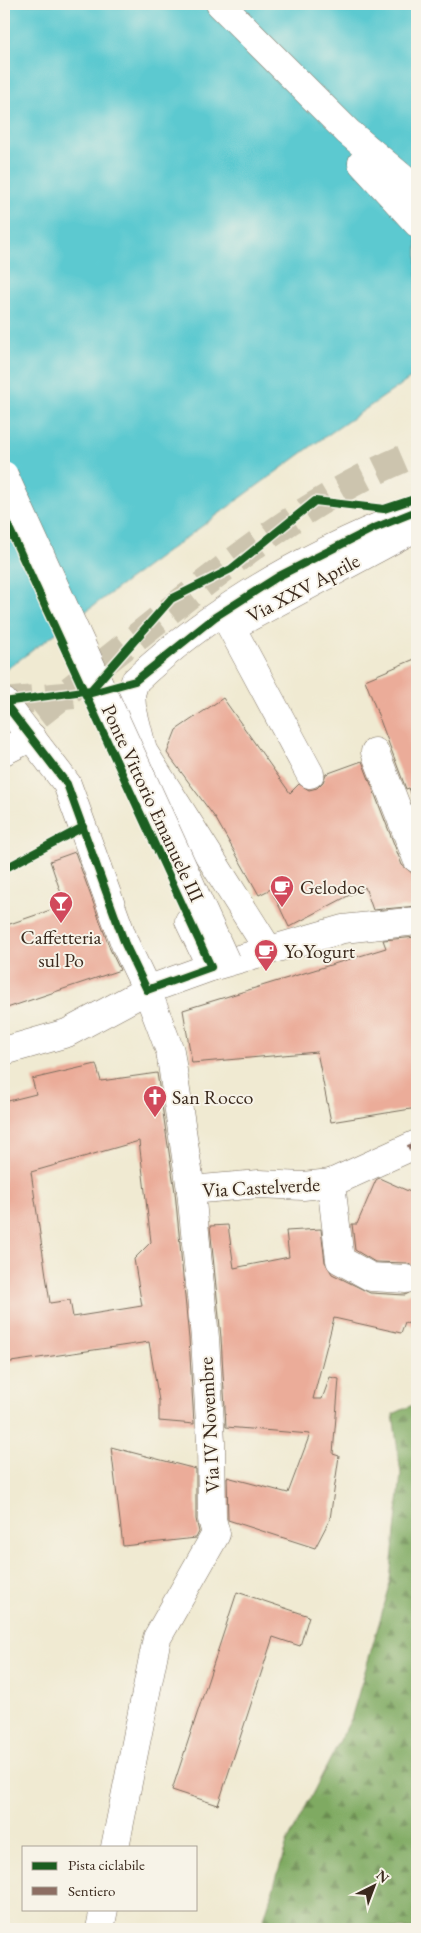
<svg xmlns="http://www.w3.org/2000/svg" width="421" height="1933" font-family="'EB Garamond',serif">
<style>
.forest{fill:url(#forest-firs);stroke:#5d6a40}
.water{fill:#5bc9d0;stroke:#4b7a77}
.building{fill:#ebac99;fill-rule:evenodd}
.lines{fill:none;stroke-linecap:round;stroke-linejoin:round}
.minor-tunnel{stroke:#ccc4ae;stroke-width:28;stroke-dasharray:28 14;stroke-linecap:butt}
.major-tunnel{stroke:#ccc4ae;stroke-width:28;stroke-dasharray:28 14;stroke-linecap:butt}
.minor-casing{stroke:#7a6d5d;stroke-width:29}
.major-casing{stroke:#7a6d5d;stroke-width:29}
.minor{stroke:#fff;stroke-width:28}
.major{stroke:#fff;stroke-width:28}
.minor-bridge-casing{stroke:#7a6d5d;stroke-width:29;stroke-linecap:butt}
.minor-bridge{stroke:#fff;stroke-width:28}
.quiet{stroke:#8d6e63;stroke-width:6;stroke-dasharray:12 6;stroke-linecap:butt}
.cycleway-casing{stroke:#f7f3e8;stroke-width:11}
.cycleway{stroke:#1b5e20;stroke-width:8}
.labels{text-anchor:middle;stroke-width:4;stroke-linejoin:round;paint-order:stroke}
.street-label{font-size:20px;fill:#3b2a1e;stroke:#f7f3e8}
.poi-label{font-size:20px;fill:#3b2a1e;stroke:#f7f3e8;text-anchor:start}
</style>
<defs>
<pattern id="forest-firs" width="22" height="20" patternUnits="userSpaceOnUse" patternTransform="scale(1.25)"><rect width="22" height="20" fill="#7faa62"/><path d="M5 1l3.5 6h-7zM16 11l3.5 6h-7z" fill="#698b50"/></pattern>
</defs>
<rect width="100%" height="100%" fill="#f7f3e8"/>
<filter id="ink" filterUnits="userSpaceOnUse"><feTurbulence type="fractalNoise" baseFrequency=".02" numOctaves="2"/><feDisplacementMap in="SourceGraphic" scale="10" xChannelSelector="R" yChannelSelector="G"/><feConvolveMatrix kernelMatrix="1 2 1 2 8 2 1 2 1" color-interpolation-filters="sRGB"/></filter>
<filter id="wash" filterUnits="userSpaceOnUse"><feTurbulence type="fractalNoise" baseFrequency=".0096" numOctaves="4" result="noise"/><feDisplacementMap in="SourceGraphic" scale="20" xChannelSelector="R" yChannelSelector="G"/><feGaussianBlur stdDeviation="1.12" result="paint"/><feColorMatrix in="noise" values="0 0 0 0 0 0 0 0 0 0 0 0 0 0 0 0 0 1.4 0 .05"/><feComposite in="paint" operator="in"/></filter>
<g filter="url(#wash)">
<rect width="100%" height="100%" fill="#f0ead2"/>
<!-- forest -->
<polygon class="forest" points="417,1403 417,1929 261,1929 287,1843 351,1719 389,1589 401,1474 393,1414"/>
<!-- water -->
<polygon class="water" points="4,4 417,4 417,374 313,445 4,671"/>
<g id="blocks">
<!-- building -->
<g class="building">
<polygon points="417,658 417,806 416,806 409,788 406,789 365,680"/>
<polygon points="223,698 290,793 299,784 309,790 317,788 323,782 326,774 362,761 402,865 412,873 417,887 417,906 373,910 365,887 289,927 271,889 259,895 216,819 167,753 176,730"/>
<polygon points="75,852 110,949 120,970 4,1009 4,926 65,905 50,861"/>
<polygon points="417,937 417,1108 331,1122 317,1052 192,1063 183,1010 386,948 383,940"/>
<path d="M96,1064L101,1081L157,1073L175,1192L189,1339L194,1424L159,1421V1401L149,1342L4,1363V1102L36,1094L32,1079ZM139,1141L151,1242L134,1259L142,1306L73,1317L70,1300L50,1303L31,1172Z"/>
<polygon points="379,1178 417,1195 417,1269 407,1263 375,1262 355,1250 352,1224 357,1224 376,1180"/>
<polygon points="228,1225 234,1268 289,1257 286,1231 321,1229 325,1262 332,1274 370,1293 405,1295 417,1289 417,1328 405,1322 401,1333 334,1318 313,1399 322,1399 330,1377 339,1379 333,1454 339,1456 330,1519 315,1548 228,1520 227,1477 288,1493 310,1434 226,1427 221,1337 210,1226"/>
<polygon points="111,1447 196,1469 196,1519 199,1532 196,1538 123,1546"/>
<polygon points="237,1592 309,1616 300,1646 273,1637 218,1805 172,1790"/>
</g>
</g>
</g>
<g filter="url(#ink)">
<use href="#blocks" fill-opacity="0" stroke="#7a6d5d" stroke-width="1"/>
<g class="lines">
<!-- minor-tunnel -->
<polyline class="minor-tunnel" points="4,702 93,693 135,681"/>
<!-- major-tunnel -->
<path class="major-tunnel" d="M4,741C64,695 124,647 183,600C259,541 327,489 417,453"/>
<!-- minor casing -->
<g class="minor-casing">
<g id="minor">
<polyline points="4,702 67,784 125,944 147,990 170,1051 191,1190 205,1338 211,1442 212,1519 216,1534 157,1638 115,1847"/>
<polyline points="4,751 32,737"/>
<polyline points="375,752 417,859"/>
<polyline points="310,774 231,627 417,527"/>
<polyline points="189,921 211,967"/>
<path d="M268,949L143,751L132,707L131,694L135,681C215,606 316,550 417,511"/>
<polyline points="4,1051 67,1033 147,990 211,967 343,929 417,921"/>
<polyline points="331,1183 340,1260 371,1277 406,1279"/>
<polyline points="191,1190 259,1184 303,1186 331,1183 417,1144"/>
<polyline points="100,1929 104,1909"/>
</g>
</g>
<!-- major casing -->
<g class="major-casing">
<g id="major">
<polyline points="220,4 348,132 417,190"/>
<polyline points="362,163 417,223"/>
</g>
</g>
<!-- minor -->
<use href="#minor" class="minor"/>
<!-- major -->
<use href="#major" class="major"/>
<!-- minor-bridge casing -->
<g class="minor-bridge-casing">
<polyline id="minor-bridge" points="4,475 226,962"/>
</g>
<!-- minor-bridge -->
<use href="#minor-bridge" class="minor-bridge"/>
<!-- quiet -->
<polyline class="quiet" points="408,1148 417,1144"/>
<!-- cycleway casing -->
<g class="cycleway-casing">
<g id="cycleway">
<polyline points="4,517 211,967 147,990 125,944 67,784 4,702"/>
<polyline points="88,694 135,681 215,617 279,576 372,529 417,511"/>
<polyline points="4,702 91,690 171,599 231,569 315,501 384,509 417,498"/>
<polyline points="4,869 83,827"/>
</g>
</g>
<!-- cycleway -->
<use href="#cycleway" class="cycleway"/>
</g>
</g>
<!-- icons -->
<defs>
<g id="cafe-pin" transform="scale(1.25)"><path d="M0 17L-7.5 6A9.5 9.5 0 1 1 7.5 6Z" fill="#d1495b" stroke="#f7f3e8"/><path d="M-5.5-4.5H6V0H3Q3 3.5 0 3.5H-2.5Q-5.5 3.5-5.5 0ZM3-3.2v2h1.7v-2ZM-6 4.5H4V6H-6Z" fill="#fff"/></g>
<g id="bar-pin" transform="scale(1.25)"><path d="M0 17L-7.5 6A9.5 9.5 0 1 1 7.5 6Z" fill="#d1495b" stroke="#f7f3e8"/><path d="M-6-5H6L.8 .8V4.5H3.5V6h-7V4.5H-.8V.8Z" fill="#fff"/></g>
<g id="church-pin" transform="scale(1.25)"><path d="M0 17L-7.5 6A9.5 9.5 0 1 1 7.5 6Z" fill="#d1495b" stroke="#f7f3e8"/><path d="M-1.2-6h2.4v3.5h3.3v2.4h-3.3V6h-2.4V-.1h-3.3v-2.4h3.3Z" fill="#fff"/></g>
</defs>
<g fill-rule="evenodd">
<use href="#cafe-pin" x="282" y="887"/>
<use href="#bar-pin" x="61" y="903"/>
<use href="#cafe-pin" x="266" y="951"/>
<use href="#church-pin" x="155" y="1097"/>
</g>
<g class="labels">
<!-- street labels -->
<g class="street-label">
<text transform="translate(303 588) rotate(-28)" y="7">Via XXV Aprile</text>
<text transform="translate(153 803) rotate(65)" y="7">Ponte Vittorio Emanuele III</text>
<text transform="translate(261 1187) rotate(-3)" y="7">Via Castelverde</text>
<text transform="translate(209 1425) rotate(-93)" y="7">Via IV Novembre</text>
</g>
<!-- poi labels -->
<g class="poi-label">
<text x="300" y="894">Gelodoc</text>
<text x="61" y="944" text-anchor="middle">Caffetteria<tspan x="61" dy="23">sul Po</tspan></text>
<text x="284" y="958">YoYogurt</text>
<text x="172" y="1104">San Rocco</text>
</g>
</g>
<!-- margin -->
<rect width="421" height="1933" fill="none" stroke="#f7f3e8" stroke-width="20"/>
<!-- legend -->
<rect x="22" y="1846" width="175" height="65" fill="#f7f3e8" stroke="#aca397"/>
<rect x="32" y="1862" width="25" height="8" fill="#1b5e20" stroke="#aca397"/>
<text x="68" y="1870" font-size="15" fill="#3b2a1e">Pista ciclabile</text>
<rect x="32" y="1887" width="25" height="8" fill="#8d6e63" stroke="#aca397"/>
<text x="68" y="1896" font-size="15" fill="#3b2a1e">Sentiero</text>
<!-- north arrow -->
<g transform="translate(374 1886) rotate(42)" stroke="#f7f3e8" stroke-width="4" paint-order="stroke">
<path d="M0-4L9 19L0 12L-9 19Z" fill="#3b2a1e"/>
<text y="-8" font-size="14" font-weight="bold" text-anchor="middle" fill="#3b2a1e">N</text>
</g>
</svg>
